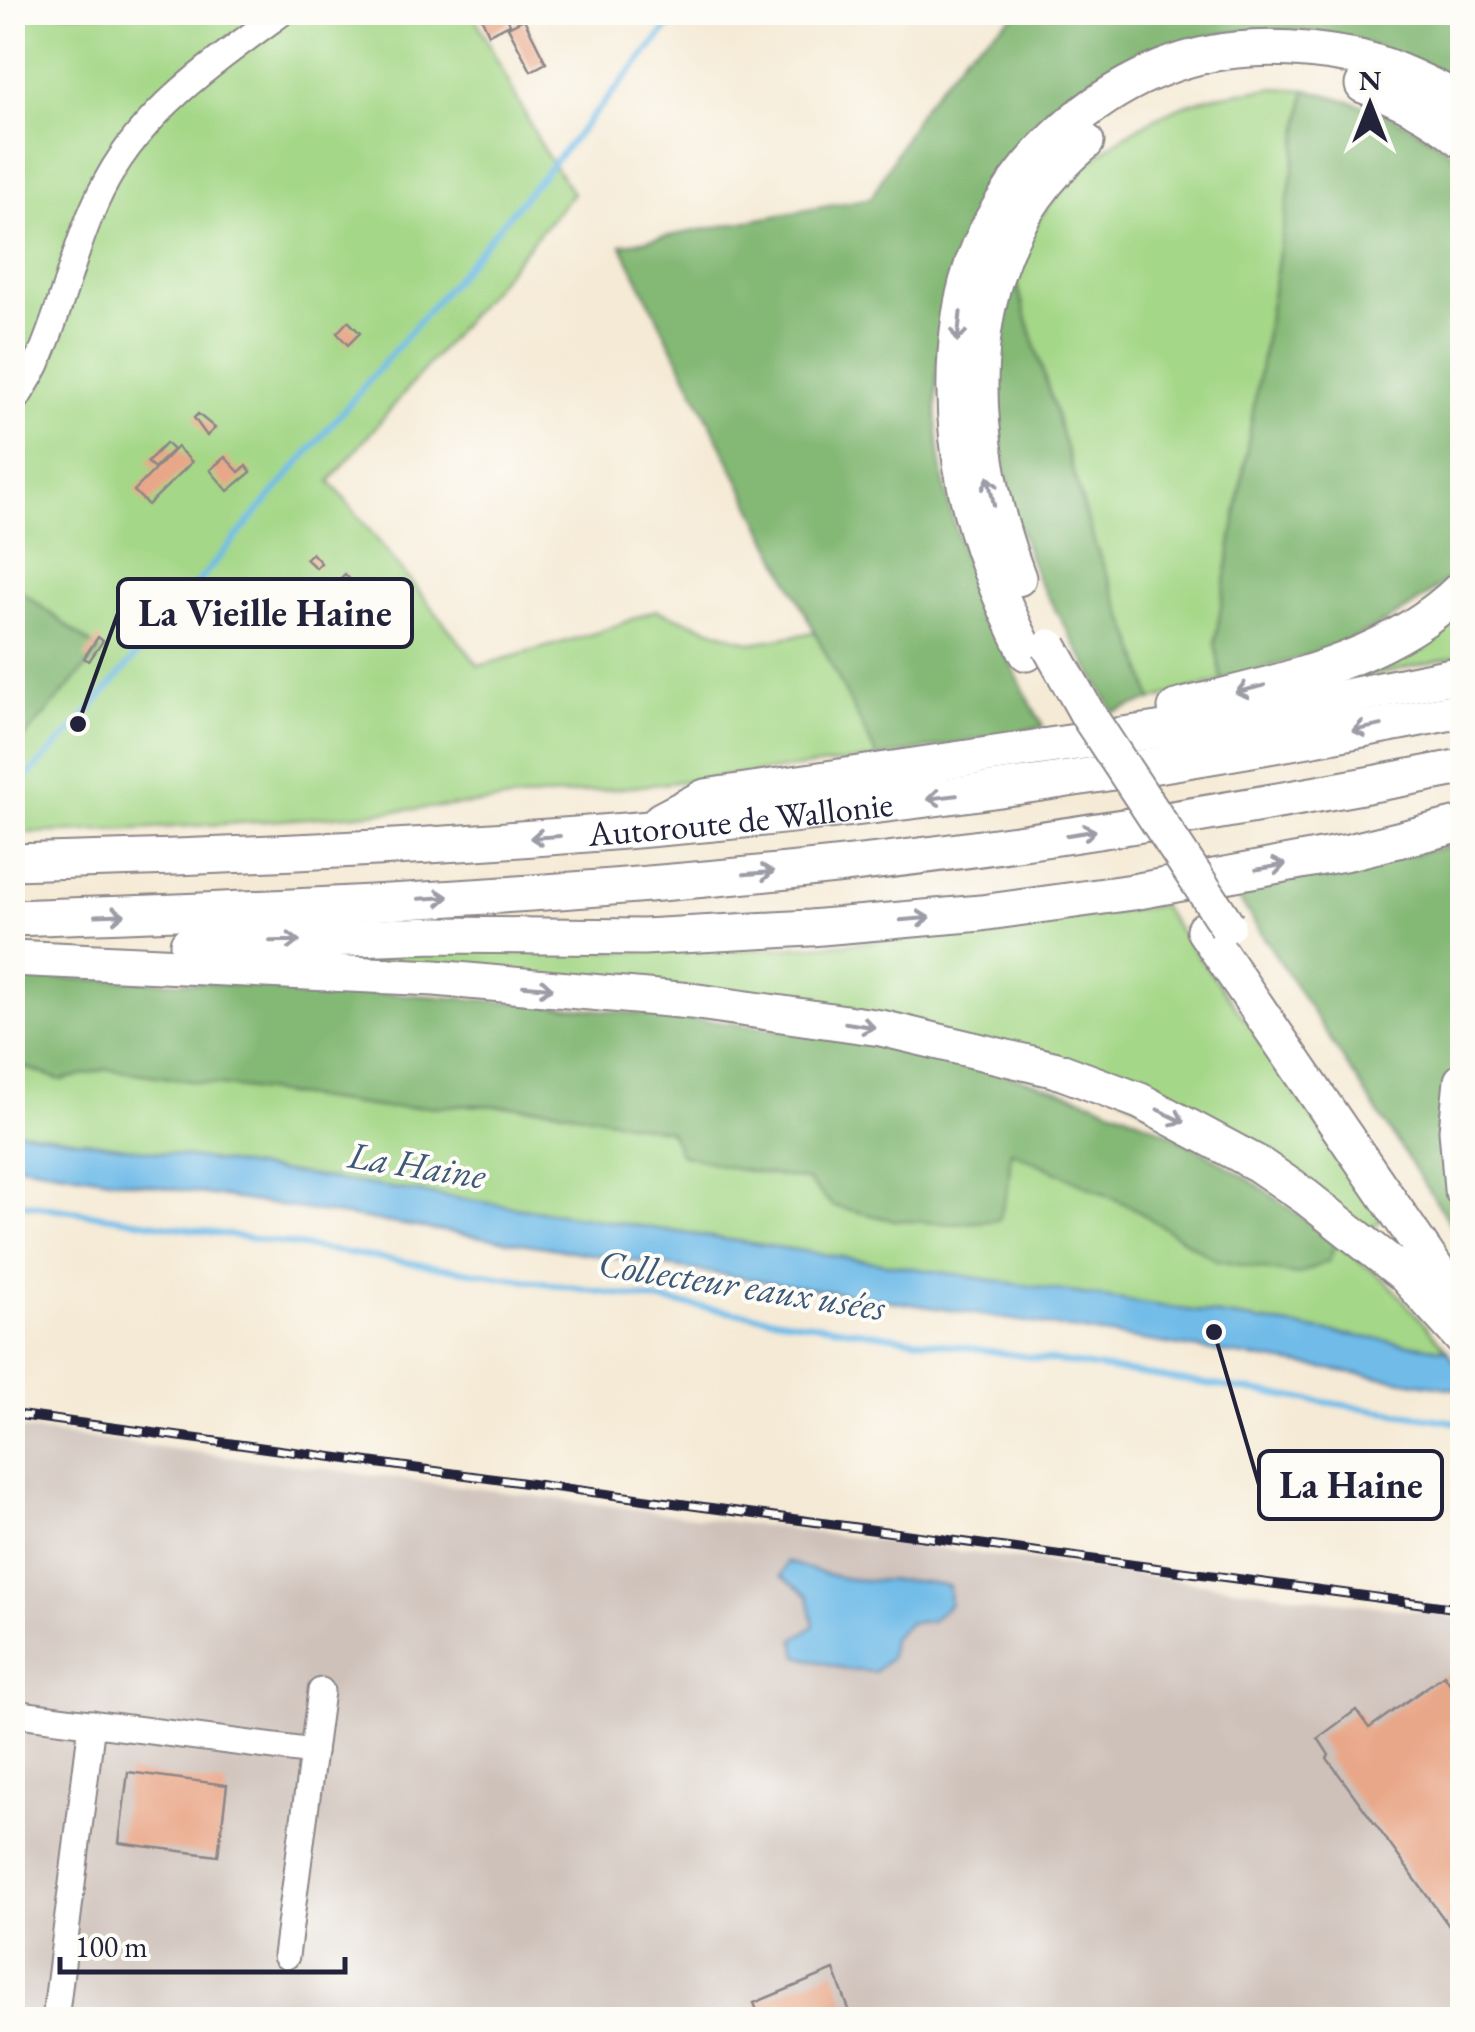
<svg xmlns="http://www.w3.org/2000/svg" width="1475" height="2032" font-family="'EB Garamond',serif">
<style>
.industrial{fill:#cec1ba}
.green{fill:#a4d787;stroke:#637c61;stroke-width:2.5}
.forest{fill:#83b874;stroke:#526d58;stroke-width:2.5}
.water{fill:#6fbbe8;stroke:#486e92;stroke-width:2.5}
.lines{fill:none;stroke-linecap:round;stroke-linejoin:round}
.stream{stroke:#6fbbe8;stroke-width:6}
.building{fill:#e9a789}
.minor-casing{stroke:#8c8688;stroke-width:29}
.highway-casing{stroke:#8c8688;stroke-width:39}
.minor{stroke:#fff;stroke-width:25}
.highway{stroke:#fff;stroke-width:35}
.rail-casing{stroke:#22223b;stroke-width:10}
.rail{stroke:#fdfcf7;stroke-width:6;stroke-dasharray:19;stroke-linecap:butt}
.highway-bridge-casing{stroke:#8c8688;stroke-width:39;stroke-linecap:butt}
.highway-bridge{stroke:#fff;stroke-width:35}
.oneway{stroke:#9c9ca7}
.labels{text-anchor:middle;stroke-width:8;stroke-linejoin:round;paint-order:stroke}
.street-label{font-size:35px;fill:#22223b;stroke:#fdfcf7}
.water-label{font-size:38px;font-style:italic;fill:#3d5878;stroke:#fdfcf7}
.leader{fill:none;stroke:#22223b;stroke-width:4}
.callout-dot{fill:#22223b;stroke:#fdfcf7;stroke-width:4}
.callout{fill:#fdfcf7;stroke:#22223b;stroke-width:4}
.callout-label{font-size:38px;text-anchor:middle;font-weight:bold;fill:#22223b}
</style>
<rect width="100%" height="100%" fill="#fdfcf7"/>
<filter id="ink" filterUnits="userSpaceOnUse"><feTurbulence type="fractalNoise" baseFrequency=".01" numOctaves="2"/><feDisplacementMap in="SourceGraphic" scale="20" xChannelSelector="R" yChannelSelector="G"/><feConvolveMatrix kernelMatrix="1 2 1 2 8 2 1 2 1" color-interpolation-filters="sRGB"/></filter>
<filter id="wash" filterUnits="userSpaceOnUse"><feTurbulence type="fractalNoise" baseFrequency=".0048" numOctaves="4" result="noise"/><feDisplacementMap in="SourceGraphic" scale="40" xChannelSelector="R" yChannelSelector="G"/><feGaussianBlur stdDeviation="2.25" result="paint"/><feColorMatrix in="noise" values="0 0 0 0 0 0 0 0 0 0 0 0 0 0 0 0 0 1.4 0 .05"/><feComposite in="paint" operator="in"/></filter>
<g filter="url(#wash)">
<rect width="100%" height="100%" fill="#f5ead5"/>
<!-- industrial -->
<polygon class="industrial" points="13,1428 1462,1617 1462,2019 13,2020"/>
<!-- green -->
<g class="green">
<path d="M12,13H473L544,151L573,193L330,481L479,666L599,632L656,610L751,643L817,632L878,758C591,793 302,827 13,833V751L100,651L13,585Z"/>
<path d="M1273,88L1306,90L1215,643L1222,681L1152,700L1135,645L1095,545L1013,272C1024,251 1032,227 1046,209C1085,157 1148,113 1211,97C1231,92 1253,91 1273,88Z"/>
<polygon points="1462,604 1462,655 1191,717"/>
<path d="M1161,906L1247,1022L1382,1219L1369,1232L1052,1058L330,962L329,951C471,947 612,954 754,949C890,944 1026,924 1161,906Z"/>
<polygon points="12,1063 61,1080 107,1069 385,1108 476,1105 549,1108 670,1131 736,1169 808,1180 833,1206 1008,1189 1010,1150 1130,1206 1217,1261 1329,1261 1335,1243 1388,1283 1447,1350 13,1130"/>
</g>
<!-- forest -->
<g class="forest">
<path d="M1018,13H1462V61L1454,78C1403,58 1351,32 1295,30C1060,21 919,216 938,438C946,539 996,638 1043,727L878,758L621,245L871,198L921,109L967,52Z"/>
<path d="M1306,90C1360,101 1422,124 1462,163V566C1390,635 1314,654 1222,681L1215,643Z"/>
<polygon points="1013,272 1095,545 1135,645 1152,700 1114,712 1036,576 1011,504 1000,435 997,365"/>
<polygon points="13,585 100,651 13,751"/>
<polygon points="1462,843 1462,1037 1448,1102 1450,1166 1460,1223 1455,1231 1235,893"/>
<path d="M12,976C85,980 158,980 231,984C354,990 477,999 600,1010C778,1026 956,1048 1124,1113C1201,1144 1270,1191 1335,1243L1329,1261L1297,1275L1217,1261L1130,1206L1011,1151L1008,1189L999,1220L955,1224L892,1220L833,1206L807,1180L736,1169L680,1154L670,1131L549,1108L476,1105L385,1108L107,1069L61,1080L13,1063Z"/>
</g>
<!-- water -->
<g class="water">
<polygon points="12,1130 1447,1350 1462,1371 1462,1390 13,1164"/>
<path d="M787,1562C812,1570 837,1579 863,1580C895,1581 918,1579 949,1586L950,1604L931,1621L909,1623L892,1638L890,1658L874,1672L849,1670L798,1656L794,1639L814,1626L808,1596L781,1576Z"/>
</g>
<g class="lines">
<!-- stream -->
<g class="stream">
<polyline points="12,792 78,724 681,12"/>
<polyline points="12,1202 1462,1423"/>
</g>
</g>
<g id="blocks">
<!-- building -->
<g class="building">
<polygon points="479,12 497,12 499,17 506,14 510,24 489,34"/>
<polygon points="524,19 546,63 531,71 508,27"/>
<polygon points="348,321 360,333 348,345 337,333"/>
<polygon points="198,414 215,428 207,436 194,418"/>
<polygon points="166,443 173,450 154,468 147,462"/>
<polygon points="177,447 192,462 148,505 134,491"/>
<polygon points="225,457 239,472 246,466 251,472 228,491 210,470"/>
<polygon points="312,553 321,563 316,568 306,559"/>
<polygon points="345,574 361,592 346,606 330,588"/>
<polygon points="98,637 103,641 89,661 84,658"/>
<polygon points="1444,1675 1462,1701 1462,1920 1449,1926 1327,1758 1329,1755 1318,1738 1356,1710 1369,1728"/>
<polygon points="128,1772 227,1785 218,1856 119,1843"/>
<polygon points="834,1970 853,2020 761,2020 754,2003"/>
</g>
</g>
</g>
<g filter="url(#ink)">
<use href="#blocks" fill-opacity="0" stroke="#8c8688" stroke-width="2.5"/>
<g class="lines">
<!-- minor casing -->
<g class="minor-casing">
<g id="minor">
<path d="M12,406C20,393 29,380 36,366C64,306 75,238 107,180C146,108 218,59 283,12"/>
<polyline points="12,1713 313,1752"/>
<polyline points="286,1956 321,1691"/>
<polyline points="55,2020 92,1723"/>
</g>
</g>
<!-- highway casing -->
<g class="highway-casing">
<g id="highway">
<path d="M1363,85C1400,99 1432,114 1462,140"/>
<path d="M1018,578C962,431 955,251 1086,142"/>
<path d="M1027,653C972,543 942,440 960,316C979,183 1102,63 1236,50C1273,46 1313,49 1350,56C1388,63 1427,84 1462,101"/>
<path d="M1176,708C1276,682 1386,663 1462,588"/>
<polyline points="661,820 705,797 1245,717 1462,674"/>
<path id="s1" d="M12,862C284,855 557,842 828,811C1041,787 1252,751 1462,710"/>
<path d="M12,918C287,909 562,896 835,866C1046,843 1255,807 1462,767"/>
<polyline points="1204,930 1462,1307"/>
<polyline points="188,944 436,935 643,937 810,928 981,913 1133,892 1349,852 1462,824"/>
<polyline points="12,958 435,978 691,1001 881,1028 1057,1070 1140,1101 1258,1164 1306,1197 1404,1274 1462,1338"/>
<polyline points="1462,1081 1457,1130 1462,1189"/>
</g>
</g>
<!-- minor -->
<use href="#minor" class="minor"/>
<!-- highway -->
<use href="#highway" class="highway"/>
<!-- rail casing -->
<g class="rail-casing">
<polyline id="rail" points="12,1414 1462,1609"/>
</g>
<!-- rail -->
<use href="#rail" class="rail"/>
<!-- highway-bridge casing -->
<g class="highway-bridge-casing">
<polyline id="highway-bridge" points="1050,647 1088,715 1227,925"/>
</g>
<!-- highway-bridge -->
<use href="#highway-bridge" class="highway-bridge"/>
</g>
<!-- one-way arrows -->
<defs><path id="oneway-shaft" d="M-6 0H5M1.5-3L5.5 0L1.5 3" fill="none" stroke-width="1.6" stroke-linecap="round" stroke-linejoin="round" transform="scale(2.5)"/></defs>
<g class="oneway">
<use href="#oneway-shaft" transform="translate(959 327) rotate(96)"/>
<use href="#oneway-shaft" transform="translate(991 491) rotate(-102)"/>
<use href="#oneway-shaft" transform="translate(1250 689) rotate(166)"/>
<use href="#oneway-shaft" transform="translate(1367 728) rotate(169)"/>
<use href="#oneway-shaft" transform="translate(942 797) rotate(173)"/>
<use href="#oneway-shaft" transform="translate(1081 833) rotate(-9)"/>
<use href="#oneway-shaft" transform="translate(545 837) rotate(176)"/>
<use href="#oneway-shaft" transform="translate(1271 867) rotate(-10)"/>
<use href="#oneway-shaft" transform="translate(759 873) rotate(-5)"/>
<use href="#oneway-shaft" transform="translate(434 898) rotate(-3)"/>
<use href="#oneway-shaft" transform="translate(110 915) rotate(-2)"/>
<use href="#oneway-shaft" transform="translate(915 919) rotate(-5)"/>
<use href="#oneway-shaft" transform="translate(285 941) rotate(-1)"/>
<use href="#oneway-shaft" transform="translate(538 987) rotate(5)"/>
<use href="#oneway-shaft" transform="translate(860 1025) rotate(9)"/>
<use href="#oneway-shaft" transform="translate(1171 1116) rotate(26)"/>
</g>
</g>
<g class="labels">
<!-- street labels -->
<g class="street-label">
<text dy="12" stroke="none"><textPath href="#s1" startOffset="730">Autoroute de Wallonie</textPath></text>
</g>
<!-- water labels -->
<g class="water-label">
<text transform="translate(417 1165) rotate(9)" y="13">La Haine</text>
<text transform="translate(742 1285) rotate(9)" y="13">Collecteur eaux usées</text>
</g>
</g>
<!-- callouts -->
<path class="leader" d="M78 724L118 613M1214 1332L1259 1485"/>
<g class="callout-dot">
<circle cx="78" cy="724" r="10"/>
<circle cx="1214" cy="1332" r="10"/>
</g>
<g class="callout">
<rect x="118" y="579" width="294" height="68" rx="10"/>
<rect x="1259" y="1451" width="183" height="68" rx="10"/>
</g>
<g class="callout-label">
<text x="265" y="626">La Vieille Haine</text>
<text x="1351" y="1498">La Haine</text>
</g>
<!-- margin -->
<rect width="1475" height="2032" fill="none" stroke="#fdfcf7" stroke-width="50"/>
<!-- north arrow -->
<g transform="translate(1370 105)" stroke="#fdfcf7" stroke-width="8" paint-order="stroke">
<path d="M0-8L18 38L0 25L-18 38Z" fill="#22223b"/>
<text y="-15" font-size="28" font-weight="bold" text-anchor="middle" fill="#22223b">N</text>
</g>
<!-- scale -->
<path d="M60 1957v15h285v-15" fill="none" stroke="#22223b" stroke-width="5"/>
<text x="75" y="1957" font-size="30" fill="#22223b" stroke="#fdfcf7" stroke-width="8" paint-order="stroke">100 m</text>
</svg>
